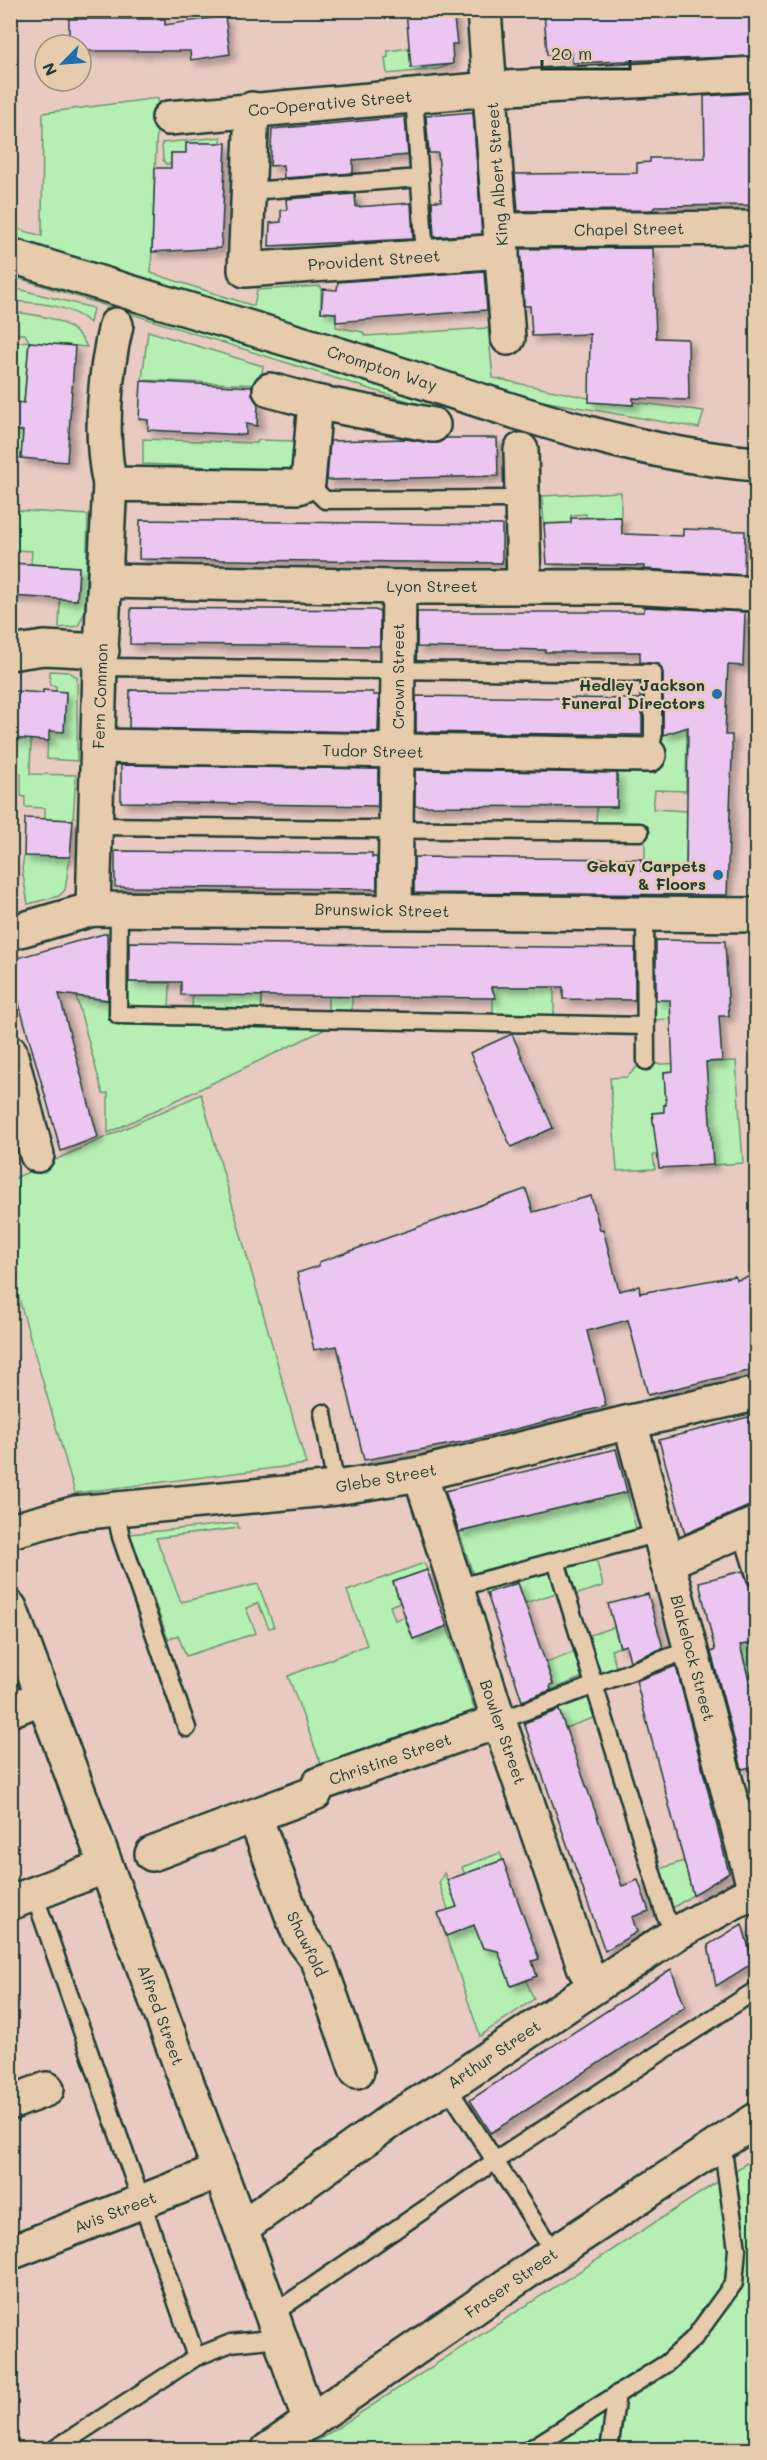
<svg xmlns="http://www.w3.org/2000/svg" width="767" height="2460" font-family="Mali,sans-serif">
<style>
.green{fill:#b6efb3;stroke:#6a9674;stroke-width:1.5}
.building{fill:#ebc6f0;stroke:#1f3d34;stroke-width:1.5;filter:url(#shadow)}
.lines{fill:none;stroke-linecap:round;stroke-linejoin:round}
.lane-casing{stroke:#1f3d34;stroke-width:21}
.street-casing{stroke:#1f3d34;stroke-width:38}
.primary-casing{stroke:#1f3d34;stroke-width:38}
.lane{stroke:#e6cbad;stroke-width:16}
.street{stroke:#e6cbad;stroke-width:33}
.primary{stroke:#e6cbad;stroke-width:33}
.poi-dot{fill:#1f6fb2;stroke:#e6cbad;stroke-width:2}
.labels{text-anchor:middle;stroke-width:5;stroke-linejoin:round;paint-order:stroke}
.street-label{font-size:16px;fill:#1f3d34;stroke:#e6cbad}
.poi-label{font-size:16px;font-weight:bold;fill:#1f3d34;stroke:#e6cbad;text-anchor:end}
</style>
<defs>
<filter id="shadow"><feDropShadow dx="5.5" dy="5.5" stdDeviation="3" flood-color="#0004"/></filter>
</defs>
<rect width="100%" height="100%" fill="#e8cac1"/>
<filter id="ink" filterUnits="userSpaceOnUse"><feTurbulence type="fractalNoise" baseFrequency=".0167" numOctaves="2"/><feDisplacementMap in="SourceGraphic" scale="12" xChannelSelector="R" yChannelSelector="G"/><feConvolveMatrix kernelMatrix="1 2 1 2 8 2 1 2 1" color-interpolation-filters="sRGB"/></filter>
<g filter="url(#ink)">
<!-- green -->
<g class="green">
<polygon points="409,48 411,68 453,64 437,69 387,74 385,58 388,57 388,51"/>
<polygon points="158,98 151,273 254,306 257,290 321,286 321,311 336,313 336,327 363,332 365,336 488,328 493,378 589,398 589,402 633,405 633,402 704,411 699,428 542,401 11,238 11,227 42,236 43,113"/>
<polygon points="221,137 221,143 186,143 186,153 171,153 171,164 166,164 163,160 162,143"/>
<polygon points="10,271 444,406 443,412 11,276"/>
<path d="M10,287L93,308L90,323C68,304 39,303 11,301Z"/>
<path d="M11,312C41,315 72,318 87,347L29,342L24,403H15L13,430L23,431L21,458L11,457L10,343L29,341L25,334H11Z"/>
<polygon points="148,331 263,366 260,385 142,380"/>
<polygon points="143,439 257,443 258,440 295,441 293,465 289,470 143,464"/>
<polygon points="621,492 621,517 594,517 587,523 586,514 571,515 571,523 544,524 542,496"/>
<polygon points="11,510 88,515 85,611 78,626 59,628 60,599 77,600 79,567 31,564 32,551 15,550 14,563 11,563"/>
<polygon points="50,671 69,672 77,677 77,761 47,759 48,731 64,731 66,693 56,692 56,686 50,685"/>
<polygon points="10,697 13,697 11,738 31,739 30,774 76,775 73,820 45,819 45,808 25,807 25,797 21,796 21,773 11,772"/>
<polygon points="687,727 686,791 655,790 653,809 687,811 686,871 652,871 651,894 641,894 641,859 645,859 645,825 596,825 597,807 617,807 617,773 655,773 656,743 666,734"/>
<polygon points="24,856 70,857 65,890 59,896 28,904 22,869"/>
<polygon points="671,977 689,1018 654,1020 652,978"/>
<polygon points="125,982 170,983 169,1011 125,1010"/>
<polygon points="193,983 262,984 261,1012 192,1011"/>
<polygon points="340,984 352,984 352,1013 328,1013 328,996 340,997"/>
<polygon points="493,986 554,987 554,1015 493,1015"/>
<polygon points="76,996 110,1001 109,1020 334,1025 108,1133 108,1093 103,1094"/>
<polygon points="736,1061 743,1163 713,1165 706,1070 664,1072 666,1105 664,1105 664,1112 652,1113 669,1154 653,1155 655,1169 617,1171 610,1078 627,1077 639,1065"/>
<polygon points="201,1094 306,1464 75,1493 11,1271 10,1173 13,1179"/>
<polygon points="627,1492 636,1529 473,1574 459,1532"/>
<polygon points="237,1523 239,1528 156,1538 181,1602 258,1584 274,1627 269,1628 258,1603 246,1608 256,1633 186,1656 178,1635 168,1639 130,1534"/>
<polygon points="596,1558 603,1586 575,1595 566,1567"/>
<polygon points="424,1563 427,1570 393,1582 400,1602 390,1606 395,1620 404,1617 413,1639 447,1626 477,1717 324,1772 288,1676 367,1645 347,1591"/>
<polygon points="551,1567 559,1592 525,1603 518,1583 486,1594 484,1588"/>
<polygon points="733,1573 735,1580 749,1577 756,1610 756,1708 723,1576"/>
<polygon points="614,1627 620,1647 611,1650 616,1667 599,1674 587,1636"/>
<polygon points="577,1651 585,1676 523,1702 520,1695 553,1683 546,1663"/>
<polygon points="592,1694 599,1716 565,1728 558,1707"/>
<polygon points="500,1853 503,1860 470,1872 477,1931 483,1948 496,1945 511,1986 526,1981 534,1999 480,2036 446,1936 456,1932 439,1883 444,1873 449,1884 466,1878 462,1867"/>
<polygon points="684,1861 693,1895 671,1909 659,1869"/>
<polygon points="756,2157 756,2440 751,2449 303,2450"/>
</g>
<!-- building -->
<g class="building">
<polygon points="406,10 453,10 457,44 452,44 453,64 411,68"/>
<polygon points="544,10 756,10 756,56 572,63 572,53 547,55"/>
<polygon points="225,16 230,54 191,60 190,51 81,51 81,45 69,45 69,19 165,19 165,25"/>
<polygon points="756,93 756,205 656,206 652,210 518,211 515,174 637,173 637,163 650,162 650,158 705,158 704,96"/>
<polygon points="473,112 482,234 434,237 432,201 441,201 440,176 438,153 429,153 426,116"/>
<polygon points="405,117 408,155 353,160 353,173 284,178 283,165 270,166 272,129"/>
<polygon points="186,143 226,143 221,248 152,252 155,168 171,168 171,153 186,153"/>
<polygon points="355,194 356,207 411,203 413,239 269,246 270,223 281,222 281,210 287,210 286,199"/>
<polygon points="653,248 656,338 688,339 689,400 633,398 633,405 589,402 590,334 532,336 530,306 524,306 520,249"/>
<polygon points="484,271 487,310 336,322 336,313 321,312 323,289 337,290 338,282"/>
<polygon points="29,342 75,346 67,462 21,458 23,431 13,430 15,402 24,403"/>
<polygon points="141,381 252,387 252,395 258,404 257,426 246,424 246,435 148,430 148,420 139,419"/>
<polygon points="446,438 497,438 498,476 327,480 330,441 406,439 430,443 439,443"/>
<polygon points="621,517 622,534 683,536 683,529 745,531 744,575 644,569 644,566 547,564 544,524 571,523 571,518"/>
<polygon points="140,520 502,525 502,563 139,559"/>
<polygon points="10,563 79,567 77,600 10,596"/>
<polygon points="644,607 745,612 743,666 728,665 725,735 732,735 732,756 727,895 414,893 414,857 641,859 641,871 686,871 688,727 663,735 663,673 659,664 640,662 640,652 545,652 545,650 417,647 417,612 644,612"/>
<polygon points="131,608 375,610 380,612 380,646 130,644"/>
<polygon points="640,683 642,683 642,735 416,732 416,696 640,699"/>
<polygon points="43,690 66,692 64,732 49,731 49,741 11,738 14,691 43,693"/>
<polygon points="130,690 373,692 373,695 379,695 378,732 129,728"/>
<polygon points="121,765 378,769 378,806 121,802"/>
<polygon points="415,770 617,773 617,807 415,806"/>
<polygon points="25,818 73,820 70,857 24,856"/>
<polygon points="115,851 372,853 372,857 377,857 377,889 115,887"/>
<polygon points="107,933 108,1000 59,994 98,1137 61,1151 10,972 10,960"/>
<polygon points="656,940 725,941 729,1016 719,1016 722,1061 706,1062 713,1165 659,1168 652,1113 664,1112 664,1105 666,1105 664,1072 673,1071 670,1000 656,1000"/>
<polygon points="129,942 635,948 635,1000 563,999 563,987 491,987 496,998 181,995 181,982 129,982"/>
<polygon points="512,1034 553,1128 511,1147 470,1053"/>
<polygon points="526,1189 533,1212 591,1196 600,1230 603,1229 619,1291 639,1286 640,1293 735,1276 737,1280 756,1275 756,1369 648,1395 628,1320 587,1331 606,1406 468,1441 364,1460 337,1346 314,1350 297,1273 319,1266 319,1262"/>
<polygon points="756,1415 756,1503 685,1534 659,1440"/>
<polygon points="616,1449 627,1492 459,1532 445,1491"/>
<polygon points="427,1570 447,1626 413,1639 393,1582"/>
<polygon points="743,1571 749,1585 756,1588 756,1643 740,1645 756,1708 756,1766 742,1769 711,1652 715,1650 699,1582"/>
<polygon points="518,1583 553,1684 550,1685 551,1690 522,1701 487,1593"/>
<polygon points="648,1594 663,1648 630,1661 626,1645 620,1647 608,1604"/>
<polygon points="676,1666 729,1873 693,1895 636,1681"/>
<polygon points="559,1710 622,1886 638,1880 649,1911 632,1917 637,1932 605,1951 524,1723"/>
<polygon points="503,1860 539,1959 532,1961 537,1976 511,1986 498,1951 483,1948 474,1925 446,1936 438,1913 457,1907 447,1880"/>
<polygon points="742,1924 753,1963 716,1986 708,1945"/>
<polygon points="671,1969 685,2007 491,2133 470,2100"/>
</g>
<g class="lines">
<!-- lane casing -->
<g class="lane-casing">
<g id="lane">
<polyline points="414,95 425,256"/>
<polyline points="250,191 420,178"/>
<polyline points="308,483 325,500 521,499"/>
<polyline points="100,667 653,673 653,737 649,755"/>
<polyline points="95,826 640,832"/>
<polyline points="119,909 118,1015 644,1026"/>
<polyline points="645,915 646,1061"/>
<polyline points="323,1413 336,1488"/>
<polyline points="115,1509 121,1537 187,1728"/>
<polyline points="741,1530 756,1578"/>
<polyline points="556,1561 665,1915 677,1933"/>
<polyline points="456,1588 659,1533"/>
<polyline points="499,1721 691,1649"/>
<polyline points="34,1894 196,2357"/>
<polyline points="447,2086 554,2253"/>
<polyline points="271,2315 495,2161 756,1990"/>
<polyline points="53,2450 196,2357 231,2343 279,2338"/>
<polyline points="529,2450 667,2363 694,2338 734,2283 737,2249 722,2143"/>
<polyline points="609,2450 617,2394"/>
</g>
</g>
<!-- street casing -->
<g class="street-casing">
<g id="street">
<polyline points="484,10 508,338"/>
<polyline points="252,109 245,270 502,251"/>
<polyline points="169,118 490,89 756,74"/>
<polyline points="501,230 756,228"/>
<polyline points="270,390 315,402 433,425"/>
<polyline points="521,450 524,586"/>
<path d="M110,484C99,437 105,372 116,325"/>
<polyline points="107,581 399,587 627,587 756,594"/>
<polyline points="10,653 44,648 102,651"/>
<polyline points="98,746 649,755"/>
<polyline points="93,909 100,667 110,484 298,487 308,483 315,402"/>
<polyline points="395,910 399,587"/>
<polyline points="10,933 93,909 756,915"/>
<polyline points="10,1052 37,1155"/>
<polyline points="630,1422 756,1895"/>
<polyline points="420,1474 499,1721 585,1969 597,1985"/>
<polyline points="10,1531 76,1513 336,1488 420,1474 630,1422 756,1394"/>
<polyline points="667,1562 756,1524"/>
<polyline points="10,1608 241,2228 310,2422"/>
<polyline points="10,1710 43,1697"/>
<polyline points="255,1817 299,1934 318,1960 357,2071"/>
<polyline points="152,1854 315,1793 319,1784 499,1721"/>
<polyline points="10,1903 106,1866"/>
<polyline points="10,2103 47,2089"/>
<polyline points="241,2228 393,2119 447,2086 597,1985 677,1933 739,1899 756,1894"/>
<polyline points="10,2253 220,2171"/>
<polyline points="268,2450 554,2253 756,2120"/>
</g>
</g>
<!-- primary casing -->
<g class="primary-casing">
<path id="primary" d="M10,255C127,293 245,325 362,362C491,403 621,453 756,464"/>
</g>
<!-- lane -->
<use href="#lane" class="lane"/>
<!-- street -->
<use href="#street" class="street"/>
<!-- primary -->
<use href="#primary" class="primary"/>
</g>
</g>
<!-- markers -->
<g class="poi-dot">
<circle cx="717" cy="694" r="6"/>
<circle cx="718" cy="875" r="6"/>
</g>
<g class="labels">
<!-- street labels -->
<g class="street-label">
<text transform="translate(330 103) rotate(-5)" y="6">Co-Operative Street</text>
<text transform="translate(497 174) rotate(-94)" y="6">King Albert Street</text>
<text transform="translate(629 229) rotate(-1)" y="6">Chapel Street</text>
<text transform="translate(374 260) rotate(-4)" y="6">Provident Street</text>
<text transform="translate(382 368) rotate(18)" y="6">Crompton Way</text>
<text x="432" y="592">Lyon Street</text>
<text transform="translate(398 676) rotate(-90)" y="6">Crown Street</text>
<text transform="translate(100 696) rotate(-88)" y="6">Fern Common</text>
<text transform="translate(373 751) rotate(1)" y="6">Tudor Street</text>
<text transform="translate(382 910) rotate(1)" y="6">Brunswick Street</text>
<text transform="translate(386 1478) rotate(-10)" y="6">Glebe Street</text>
<text transform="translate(693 1658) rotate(75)" y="6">Blakelock Street</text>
<text transform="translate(503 1732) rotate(71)" y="6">Bowler Street</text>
<text transform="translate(390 1759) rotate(-19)" y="6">Christine Street</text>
<text transform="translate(307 1944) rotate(64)" y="6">Shawfold</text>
<text transform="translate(161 2015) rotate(70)" y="6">Alfred Street</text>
<text transform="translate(494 2054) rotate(-34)" y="6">Arthur Street</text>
<text transform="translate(115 2212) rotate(-21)" y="6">Avis Street</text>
<text transform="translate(511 2283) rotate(-35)" y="6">Fraser Street</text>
</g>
<!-- poi labels -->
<g class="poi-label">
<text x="705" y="691">Hedley Jackson<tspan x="705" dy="18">Funeral Directors</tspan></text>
<text x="706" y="872">Gekay Carpets<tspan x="706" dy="18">&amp; Floors</tspan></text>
</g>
</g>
<!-- margin -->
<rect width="767" height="2460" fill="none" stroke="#e6cbad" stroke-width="36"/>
<rect x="18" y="18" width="731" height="2424" fill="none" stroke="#1f3d34" stroke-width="2" filter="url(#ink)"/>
<!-- north arrow -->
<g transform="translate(63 63) rotate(245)"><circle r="28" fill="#e6cbad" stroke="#96927d" stroke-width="1.5"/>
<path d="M0-4.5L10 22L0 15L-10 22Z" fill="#1f6fb2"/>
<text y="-9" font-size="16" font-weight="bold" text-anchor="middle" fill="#1f3d34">N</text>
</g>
<!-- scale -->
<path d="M542 60v9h88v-9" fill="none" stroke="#1f3d34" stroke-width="3"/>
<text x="551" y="60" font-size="18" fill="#1f3d34" stroke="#e6cbad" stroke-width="4.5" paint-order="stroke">20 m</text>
</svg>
